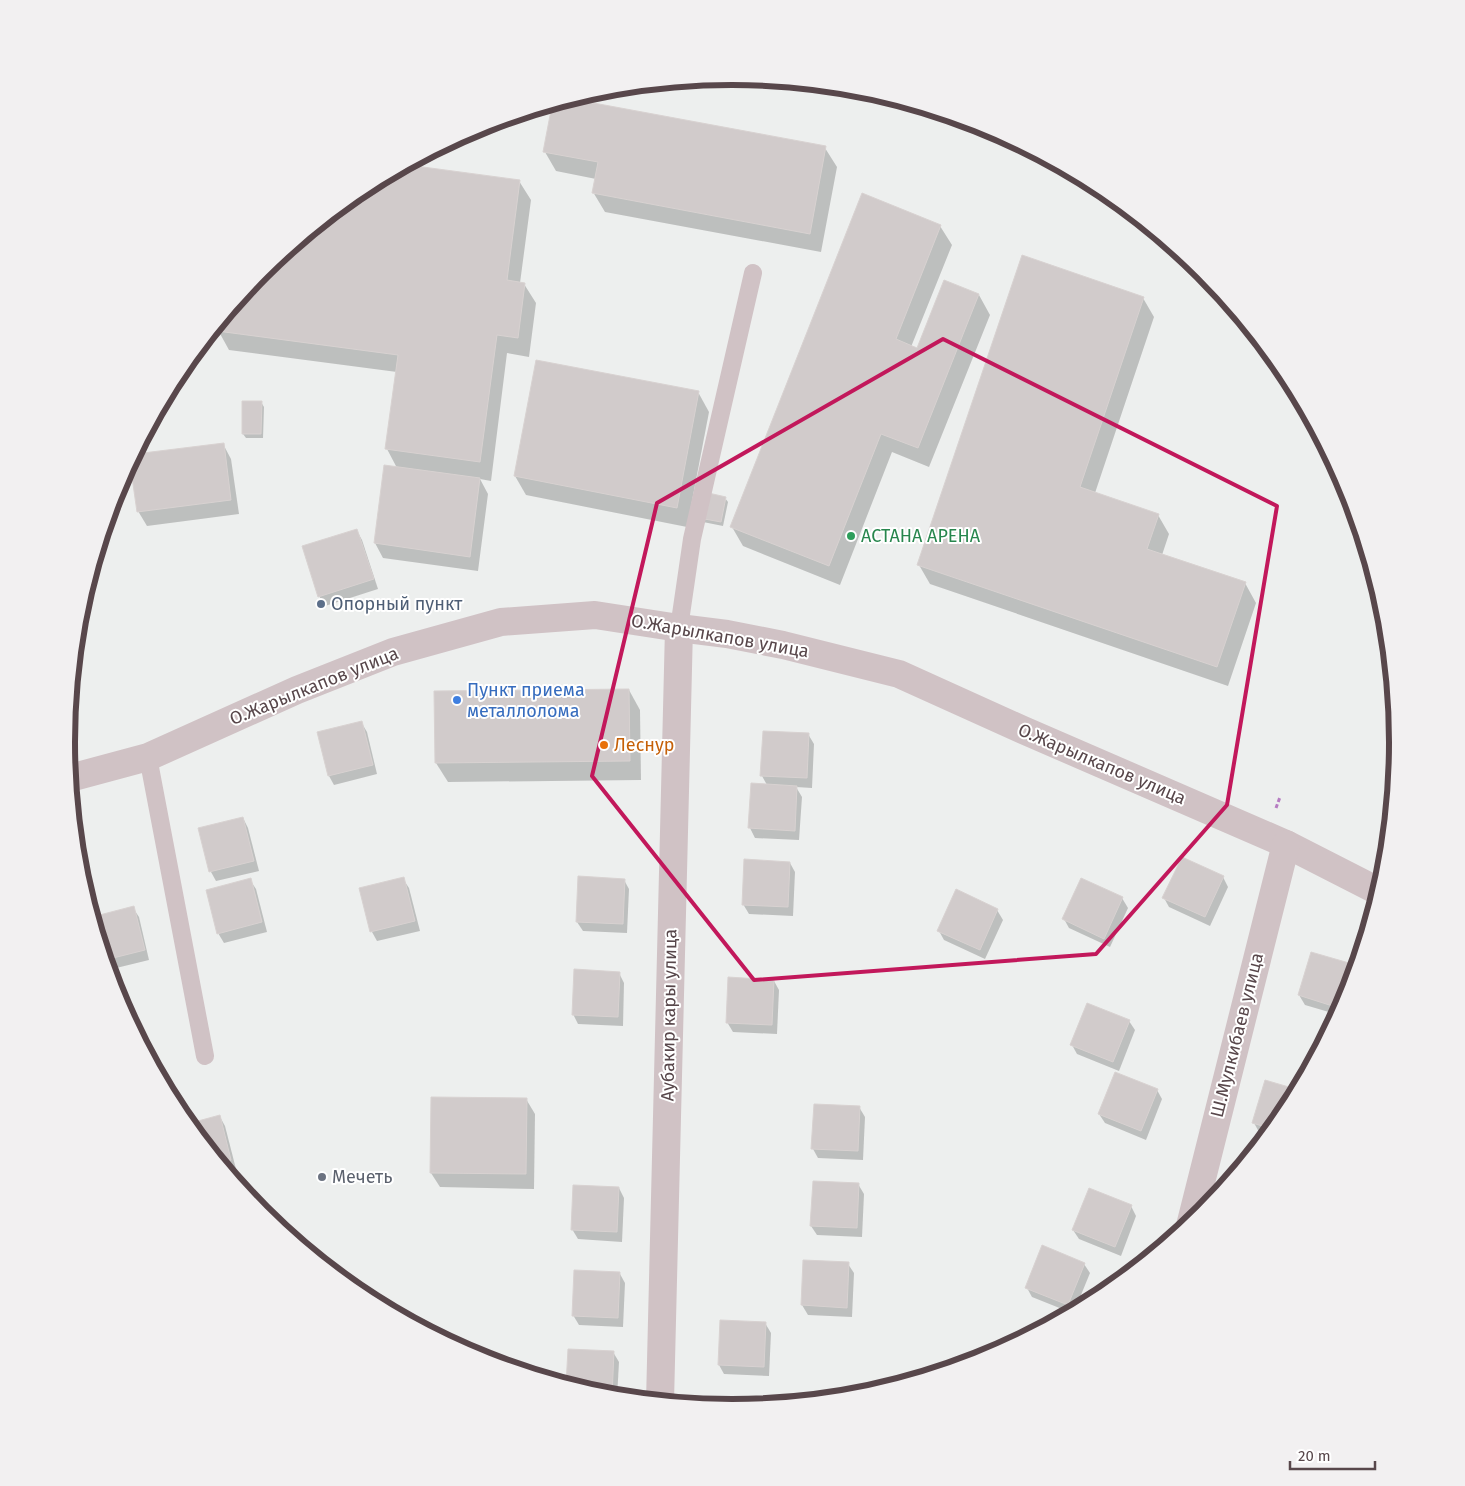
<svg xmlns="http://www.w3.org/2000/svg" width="1465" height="1486" font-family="'Fira Sans',sans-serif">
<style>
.shadow{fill:#0003}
.building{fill:#d1cbcb;stroke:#d8d2d1}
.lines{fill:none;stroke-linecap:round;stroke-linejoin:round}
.path{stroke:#b67cc2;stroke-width:3;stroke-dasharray:4 2.5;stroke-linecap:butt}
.lane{stroke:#d0c2c5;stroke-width:18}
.street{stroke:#d0c2c5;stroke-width:28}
.rail-casing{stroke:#b6b0b0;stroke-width:5.5}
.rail{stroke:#fff;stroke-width:4;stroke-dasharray:11;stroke-linecap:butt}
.marked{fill:none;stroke:#c2185b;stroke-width:4;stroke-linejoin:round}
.leisure-dot{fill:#2e9e5b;stroke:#fff;stroke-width:2}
.service-dot{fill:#5c6f8a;stroke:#fff;stroke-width:2}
.shop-dot{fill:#3f7fe0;stroke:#fff;stroke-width:2}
.food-dot{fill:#e8710a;stroke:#fff;stroke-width:2}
.worship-dot{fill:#6b7280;stroke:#fff;stroke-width:2}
.labels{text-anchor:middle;stroke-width:4;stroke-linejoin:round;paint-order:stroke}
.leisure-label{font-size:18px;fill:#27864d;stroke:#fff;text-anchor:start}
.service-label{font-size:18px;fill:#4e5e75;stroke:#fff;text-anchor:start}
.street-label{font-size:18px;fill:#58474b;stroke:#fff}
.shop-label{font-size:18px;fill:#366cbe;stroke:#fff;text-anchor:start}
.food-label{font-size:18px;fill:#c56008;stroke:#fff;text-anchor:start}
.worship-label{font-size:18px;fill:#5b616d;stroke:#fff;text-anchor:start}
.rim{fill:none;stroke:#58474b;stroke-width:6}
</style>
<rect width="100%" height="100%" fill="#edefee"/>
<!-- shadow -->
<g class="shadow">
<polygon points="570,100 825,148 837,167 821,252 605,212 593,192 596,179 556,171 545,152 553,104"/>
<polygon points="406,166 519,181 531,200 520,283 524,284 536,303 529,357 507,353 491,481 480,479 488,494 478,571 383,558 375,543 385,466 397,468 387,449 397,372 229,350 218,330 219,324 262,272 363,189"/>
<polygon points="940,226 952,245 911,347 918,350 945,282 979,295 990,315 929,467 892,452 840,585 743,546 732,527"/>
<polygon points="1143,298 1154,317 1095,493 1158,515 1169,534 1162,555 1245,583 1256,603 1228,686 930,584 919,565"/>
<polygon points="698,392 709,412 687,527 526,495 515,476"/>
<polygon points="261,402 264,407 263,438 246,438 243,434"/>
<polygon points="223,444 231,459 239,514 147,526 138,511"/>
<polygon points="725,498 728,502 723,526 703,522"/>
<polygon points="357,531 362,540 378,589 325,606 319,596"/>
<polygon points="629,690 640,710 641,780 448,782 436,763 435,693"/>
<polygon points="361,722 367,732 377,774 334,785 329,776"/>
<polygon points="808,734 814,744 812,788 796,787 802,797 799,840 755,838 750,828 752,785 767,785 762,776"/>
<polygon points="243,818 248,828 259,871 216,881 211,872 200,829"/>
<polygon points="790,863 795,872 793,916 749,914 743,904"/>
<polygon points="1223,877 1228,887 1210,926 1169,907 1164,898"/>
<polygon points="403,879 409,888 420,931 377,941 372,932 361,889"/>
<polygon points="250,880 256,889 267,932 224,943 218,933"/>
<polygon points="624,880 629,889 627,933 583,931 577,922"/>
<polygon points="1122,898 1128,908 1110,947 1069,928 1064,919"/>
<polygon points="133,908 139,917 149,960 108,970 93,918"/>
<polygon points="997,910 1003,920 985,959 944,940 939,931"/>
<polygon points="1355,966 1357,970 1348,998 1339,1015 1305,1005 1299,995"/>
<polygon points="619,973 624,983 623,1026 578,1024 573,1014"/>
<polygon points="774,981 779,990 777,1034 733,1032 727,1022"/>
<polygon points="1129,1021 1135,1030 1119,1071 1077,1054 1072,1045"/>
<polygon points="1157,1090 1162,1099 1146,1140 1105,1123 1099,1114"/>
<polygon points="1298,1091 1286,1113 1268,1135 1259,1132 1254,1123"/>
<polygon points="526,1099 535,1114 534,1189 440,1187 431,1173"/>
<polygon points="859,1107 865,1117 863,1160 818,1158 813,1149"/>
<polygon points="220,1117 225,1126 236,1169 226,1172 188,1125"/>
<polygon points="858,1184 864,1194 862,1237 817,1235 811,1226"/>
<polygon points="619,1188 624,1198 622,1242 578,1239 572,1229"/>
<polygon points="1131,1206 1136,1216 1121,1256 1079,1239 1073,1230"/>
<polygon points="848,1264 854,1273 852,1317 808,1315 802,1305"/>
<polygon points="1084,1264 1090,1273 1074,1312 1072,1313 1032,1297 1027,1288"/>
<polygon points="620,1274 625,1283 623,1327 579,1325 573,1315"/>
<polygon points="765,1323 771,1333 769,1376 724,1374 719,1365"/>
<polygon points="569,1350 613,1352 619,1362 617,1398 602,1396 567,1386"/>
</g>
<!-- building -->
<g class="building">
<polygon points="572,99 826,146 810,234 592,193 598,162 543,152 552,105"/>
<polygon points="408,165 520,180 507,280 525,283 518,338 497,335 480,462 385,449 398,355 217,331 217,326 262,272 363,189"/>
<polygon points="862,193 941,225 896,339 917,348 944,280 979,294 918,448 881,434 829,566 730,527"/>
<polygon points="1022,255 1144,297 1080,487 1159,514 1147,549 1246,582 1217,667 917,565"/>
<polygon points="536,360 699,391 677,508 514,476"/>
<polygon points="242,401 262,401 261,434 242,434"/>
<polygon points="224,443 231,500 137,512 130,463 135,454"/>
<polygon points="384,465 480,478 470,557 374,543"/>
<polygon points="704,492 726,497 721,522 699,518"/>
<polygon points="357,529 374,579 318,597 302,546"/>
<polygon points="629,689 630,761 435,763 434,691"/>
<polygon points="362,721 373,765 328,776 317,732"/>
<polygon points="763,731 809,733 807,778 760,776"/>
<polygon points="751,783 797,786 795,831 748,828"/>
<polygon points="243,817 254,861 209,872 198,828"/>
<polygon points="1182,857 1224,876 1205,917 1162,898"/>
<polygon points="744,859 790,862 788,907 742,905"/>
<polygon points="578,876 625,879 623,924 576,922"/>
<polygon points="404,877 415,921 370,932 359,888"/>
<polygon points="251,878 262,922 217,934 206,890"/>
<polygon points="1081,878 1123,897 1104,939 1062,919"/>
<polygon points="956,889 998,909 980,950 937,931"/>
<polygon points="134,906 145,950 105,960 92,917"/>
<polygon points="1311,952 1356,965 1342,1009 1298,995"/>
<polygon points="574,969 620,972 618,1017 572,1015"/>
<polygon points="728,977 774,980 772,1025 726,1023"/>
<polygon points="1087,1003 1130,1020 1113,1062 1070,1045"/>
<polygon points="1115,1072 1158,1089 1141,1131 1098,1114"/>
<polygon points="1265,1080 1299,1090 1286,1113 1273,1129 1252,1123"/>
<polygon points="431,1097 527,1098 526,1174 430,1173"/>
<polygon points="814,1104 860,1106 858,1151 811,1149"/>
<polygon points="220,1115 231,1160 219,1163 187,1124"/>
<polygon points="813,1181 859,1183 857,1228 810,1226"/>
<polygon points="573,1185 619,1187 617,1232 571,1230"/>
<polygon points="1089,1188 1132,1205 1115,1247 1072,1230"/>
<polygon points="1042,1245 1085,1263 1068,1305 1025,1288"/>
<polygon points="803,1260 849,1262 847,1308 801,1305"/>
<polygon points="574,1270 620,1272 618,1318 572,1316"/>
<polygon points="720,1320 766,1322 764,1367 718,1365"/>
<polygon points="568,1349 614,1351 612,1397 601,1396 566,1385"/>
</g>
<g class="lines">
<!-- path -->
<polyline class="path" points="1276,808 1280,797"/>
<!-- lane -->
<g class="lane">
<polyline points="679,628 692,539 753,273"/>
<polyline points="148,757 205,1056"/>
</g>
<!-- street -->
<g class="street">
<polyline points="70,778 148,757 297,690 393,652 501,622 595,615 679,628 727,634 783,645 899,674 1023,730 1286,844 1380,892"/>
<polyline points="1190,1226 1286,844"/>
<polyline points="660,1402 679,628"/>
</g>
<!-- rail casing -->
<g class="rail-casing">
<polyline id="rail" points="859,89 989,128"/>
</g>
<!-- rail -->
<use href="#rail" class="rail"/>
</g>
<!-- marked area -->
<path class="marked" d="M943,339L1277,506L1227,805L1096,954L754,980L592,776L657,503Z"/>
<!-- markers -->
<circle class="leisure-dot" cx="851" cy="536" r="5"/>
<circle class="service-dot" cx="321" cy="604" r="5"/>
<circle class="shop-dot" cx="457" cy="700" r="5"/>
<circle class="food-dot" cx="604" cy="745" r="5"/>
<circle class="worship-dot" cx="322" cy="1177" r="5"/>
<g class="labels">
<!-- leisure labels -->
<g class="leisure-label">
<text x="861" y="542">АСТАНА АРЕНА</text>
</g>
<!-- service labels -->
<g class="service-label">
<text x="331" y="610">Опорный пункт</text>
</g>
<!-- street labels -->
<g class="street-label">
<text transform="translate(720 636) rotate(10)" y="6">О.Жарылкапов улица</text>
<text transform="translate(314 686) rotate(-22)" y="6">О.Жарылкапов улица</text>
<text transform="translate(1102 764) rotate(23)" y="6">О.Жарылкапов улица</text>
<text transform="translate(669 1015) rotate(-89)" y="6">Аубакир кары улица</text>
<text transform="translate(1237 1035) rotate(-76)" y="6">Ш.Мулкибаев улица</text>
</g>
<!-- shop labels -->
<g class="shop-label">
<text x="467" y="696">Пункт приема<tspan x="467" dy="21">металлолома</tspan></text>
</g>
<!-- food labels -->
<g class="food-label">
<text x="614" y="751">Леснур</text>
</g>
<!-- worship labels -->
<g class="worship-label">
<text x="332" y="1183">Мечеть</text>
</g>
</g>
<!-- crop -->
<path d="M0 0H1465V1486H0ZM75 742a657 657 0 1 1 1314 0a657 657 0 1 1-1314 0Z" fill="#f2f0f1" fill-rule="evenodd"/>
<path class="rim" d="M75 742a657 657 0 1 1 1314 0a657 657 0 1 1-1314 0Z"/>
<!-- scale -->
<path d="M1290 1461v8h85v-8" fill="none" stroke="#58474b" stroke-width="2.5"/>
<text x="1298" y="1461" font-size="15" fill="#58474b" stroke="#ffffff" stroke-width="4" paint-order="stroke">20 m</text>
</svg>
